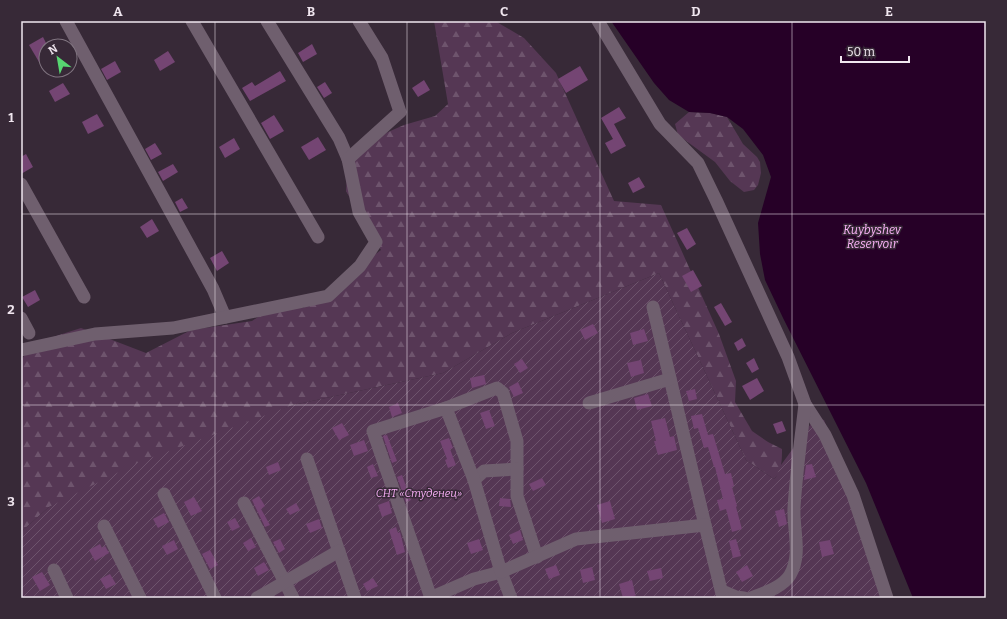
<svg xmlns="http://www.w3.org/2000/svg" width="1007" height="619" font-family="Bitter,serif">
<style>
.forest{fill:url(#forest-firs)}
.garden{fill:url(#garden-furrows)}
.water{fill:#260027}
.building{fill:#744573}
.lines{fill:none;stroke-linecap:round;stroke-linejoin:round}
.minor{stroke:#6f5f6e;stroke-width:13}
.grid{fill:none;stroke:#f0e6ef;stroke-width:1;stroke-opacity:0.55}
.labels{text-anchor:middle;stroke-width:3;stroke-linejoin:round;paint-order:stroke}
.park-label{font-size:11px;font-style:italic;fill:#f6aef4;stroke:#372937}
.water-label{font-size:12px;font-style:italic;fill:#fbb3f9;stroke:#372937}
.neatline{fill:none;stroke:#f0e6ef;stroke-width:1.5}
.grid-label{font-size:13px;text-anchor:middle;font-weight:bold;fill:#f0e6ef}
</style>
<defs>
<pattern id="forest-firs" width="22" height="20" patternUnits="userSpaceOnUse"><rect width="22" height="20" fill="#553754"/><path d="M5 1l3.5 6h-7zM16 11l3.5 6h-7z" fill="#6e546d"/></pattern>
<pattern id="garden-furrows" width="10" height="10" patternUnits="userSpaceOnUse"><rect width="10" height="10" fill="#553754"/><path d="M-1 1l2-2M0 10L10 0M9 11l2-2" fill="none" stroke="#6e546d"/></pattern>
</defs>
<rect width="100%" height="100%" fill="#372937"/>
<!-- forest -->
<g class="forest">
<path d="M434,21H495L524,38L556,73L614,201L661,205L719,334L736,381L735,402L752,431L768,442L782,449C782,459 782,472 774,479L746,460L659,273L512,333L443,373L293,405L49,507L21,532V361L31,344L81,328L146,353L191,330L252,321L277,304L303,308L381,250L346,191L348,159L388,132L404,125L435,116L448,104Z"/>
<polygon points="689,112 710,113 727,117 743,144 757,157 760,162 761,173 758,185 754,190 744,192 730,181 715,162 678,135 675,124"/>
</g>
<!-- garden -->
<polygon class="garden" points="659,273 746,460 774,479 776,477 781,465 815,418 824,420 893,598 21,598 21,532 49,507 137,463 293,405 443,373 512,333"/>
<!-- water -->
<polygon class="water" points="611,21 986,21 986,598 913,598 866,483 784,320 765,280 760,254 758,223 771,177 763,155 743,129 727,117 710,113 689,112 669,100 654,83"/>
<!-- building -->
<g class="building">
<polygon points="43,37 46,43 46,58 39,62 29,45"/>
<polygon points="312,44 317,54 303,62 298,53"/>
<polygon points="168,51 175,62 160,71 154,60"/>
<polygon points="115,61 121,72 107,80 101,69"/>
<polygon points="580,66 588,80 566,93 558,79"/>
<polygon points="280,71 286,81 250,101 242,88 252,82 255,86"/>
<polygon points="424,80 430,90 418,97 412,88"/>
<polygon points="325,82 332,93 324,98 317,87"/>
<polygon points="63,83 70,94 55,102 49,91"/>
<polygon points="619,107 626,118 614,124 626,146 611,154 605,143 613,139 601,118"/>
<polygon points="97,114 104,126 88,134 82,122"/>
<polygon points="274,115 284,131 270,139 261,123"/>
<polygon points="318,137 326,150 309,160 301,147"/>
<polygon points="234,138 240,149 225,158 219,147"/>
<polygon points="155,143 162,154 151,160 145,149"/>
<polygon points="26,154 33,167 21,174 21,157"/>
<polygon points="173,164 178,172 163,181 158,172"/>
<polygon points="639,177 645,187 633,193 628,183"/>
<polygon points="182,198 188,208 180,212 175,202"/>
<polygon points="152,219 159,231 147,238 140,227"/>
<polygon points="687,228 696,244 687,250 677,233"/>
<polygon points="222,251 229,263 217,271 210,258"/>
<polygon points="693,270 702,286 691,292 682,276"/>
<polygon points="35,290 40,300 28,307 22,297"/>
<polygon points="721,303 732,322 725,326 714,307"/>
<polygon points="593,324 598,333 585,340 580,330"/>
<polygon points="644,329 648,341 633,345 630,333"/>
<polygon points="742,338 746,346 738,351 734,343"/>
<polygon points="754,358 759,369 752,373 746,363"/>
<polygon points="522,359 528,368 520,373 514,364"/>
<polygon points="641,360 644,373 631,377 627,363"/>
<polygon points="484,375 486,384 472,388 470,378"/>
<polygon points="757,378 764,391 750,400 742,386"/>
<polygon points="518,382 523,393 514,397 509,387"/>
<polygon points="695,389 697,399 689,401 686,391"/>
<polygon points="648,394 652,406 637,410 634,398"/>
<polygon points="398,403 402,413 392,417 389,407"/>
<polygon points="489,410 495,426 486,429 480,413"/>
<polygon points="702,414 708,435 713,434 725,474 731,473 734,486 732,487 737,506 736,507 742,529 732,532 726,509 720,511 717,500 723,499 715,467 714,467 708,447 704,448 698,428 694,429 691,416"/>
<polygon points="665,418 670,437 674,436 677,450 658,455 654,441 656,441 651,421"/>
<polygon points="782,421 786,431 777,434 773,424"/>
<polygon points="342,423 349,435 339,440 332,428"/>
<polygon points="387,435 397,461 392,463 383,436"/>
<polygon points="449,438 453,448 450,449 456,465 448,468 445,460 447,459 440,441"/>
<polygon points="364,440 368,451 354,456 350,445"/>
<polygon points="278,462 281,470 269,475 266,467"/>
<polygon points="373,464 378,476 371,478 367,467"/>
<polygon points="812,464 816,477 804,480 806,465"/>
<polygon points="402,475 411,500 406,502 397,477"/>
<polygon points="542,478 546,485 533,491 529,484"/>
<polygon points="259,496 265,506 261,509 270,525 265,527 252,500"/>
<polygon points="194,497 202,511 191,516 184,502"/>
<polygon points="500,498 510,499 511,507 499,506"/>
<polygon points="389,501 392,513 382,517 378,505"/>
<polygon points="610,501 615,519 602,523 597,505"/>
<polygon points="296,503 300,510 290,515 286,509"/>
<polygon points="784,509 787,524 779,527 775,511"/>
<polygon points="164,513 169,522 158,528 153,519"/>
<polygon points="235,518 240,527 232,531 227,522"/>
<polygon points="319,519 322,528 310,533 306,524"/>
<polygon points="396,527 398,533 400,532 405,552 397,555 389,530"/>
<polygon points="520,530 523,540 513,544 509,535"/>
<polygon points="251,538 256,547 248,551 243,543"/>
<polygon points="280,539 285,549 279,553 273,542"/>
<polygon points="479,539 483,550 471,554 467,543"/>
<polygon points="736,539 741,556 733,558 729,541"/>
<polygon points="174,540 178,549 167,555 162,546"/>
<polygon points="830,540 834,554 822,557 819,542"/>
<polygon points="100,544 102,548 105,546 109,553 95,561 89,550"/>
<polygon points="210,550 218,565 210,569 202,554"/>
<polygon points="264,562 269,570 258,576 254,568"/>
<polygon points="556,565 560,575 549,579 545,569"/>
<polygon points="747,565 753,576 742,582 736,572"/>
<polygon points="592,567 595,580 583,583 580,570"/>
<polygon points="661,568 663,578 650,581 647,571"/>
<polygon points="42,572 50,585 40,591 32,577"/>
<polygon points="110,574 116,584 106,589 100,579"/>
<polygon points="373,578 378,586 367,591 363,584"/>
<polygon points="632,580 636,598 623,598 619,584"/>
</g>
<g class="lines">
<!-- minor -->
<g class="minor">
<polyline points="66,21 213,289 225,317"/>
<polyline points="192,21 318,237"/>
<polyline points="267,21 339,138 348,159"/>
<polyline points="598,21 660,124 698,163 716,200 788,357 805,404 825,435 853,495 887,598"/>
<polyline points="21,184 84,297"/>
<polyline points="653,307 705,525"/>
<polyline points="21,318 29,333"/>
<polyline points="21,350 95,334 173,328 328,296 360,266 376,242 359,212 348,159 400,112 382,58 359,21"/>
<polyline points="589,403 670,379"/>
<polyline points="446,408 497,388 503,393 517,441 517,469 484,471 474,480"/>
<polyline points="307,459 355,598"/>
<polyline points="517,469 517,496 537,557"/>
<polyline points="164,494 215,598"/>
<polyline points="244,503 293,598"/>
<polyline points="104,526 140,598"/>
<polyline points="54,570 67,598"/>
<polyline points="722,591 736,597 744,598"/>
<polyline points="257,598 339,551"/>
<polyline points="430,598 474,579 501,572 511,598"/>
<polyline points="431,598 373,431 446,408 474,480 501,572 576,539 705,525 723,598"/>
<path d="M751,598C764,593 783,587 790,575C802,555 793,530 794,508C796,474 801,439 805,404"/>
</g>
</g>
<!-- grid -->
<path class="grid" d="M215,21V598M407,21V598M600,21V598M792,21V598M21,214H986M21,405H986"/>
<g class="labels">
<!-- park labels -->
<g class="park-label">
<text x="419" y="497">СНТ «Студенец»</text>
</g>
<!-- water labels -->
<g class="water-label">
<text x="872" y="234">Kuybyshev<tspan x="872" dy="14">Reservoir</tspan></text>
</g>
</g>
<!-- border -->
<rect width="1007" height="619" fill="none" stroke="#372937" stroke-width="44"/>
<!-- north arrow -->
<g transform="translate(58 58) rotate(329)"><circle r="19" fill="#372937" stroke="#817581"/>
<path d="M0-3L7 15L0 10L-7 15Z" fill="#57d671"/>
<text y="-6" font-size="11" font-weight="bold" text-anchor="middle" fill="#f0e6ef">N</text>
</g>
<!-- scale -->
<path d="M841 56v6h68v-6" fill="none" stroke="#f0e6ef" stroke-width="2"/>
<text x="847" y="56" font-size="12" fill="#f0e6ef" stroke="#372937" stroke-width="3" paint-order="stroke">50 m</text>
<rect x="22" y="22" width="963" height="575" class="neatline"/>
<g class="grid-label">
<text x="118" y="16">A</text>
<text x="311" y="16">B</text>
<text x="504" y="16">C</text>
<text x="696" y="16">D</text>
<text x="889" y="16">E</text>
<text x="11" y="122">1</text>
<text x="11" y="314">2</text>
<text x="11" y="506">3</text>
</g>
</svg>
